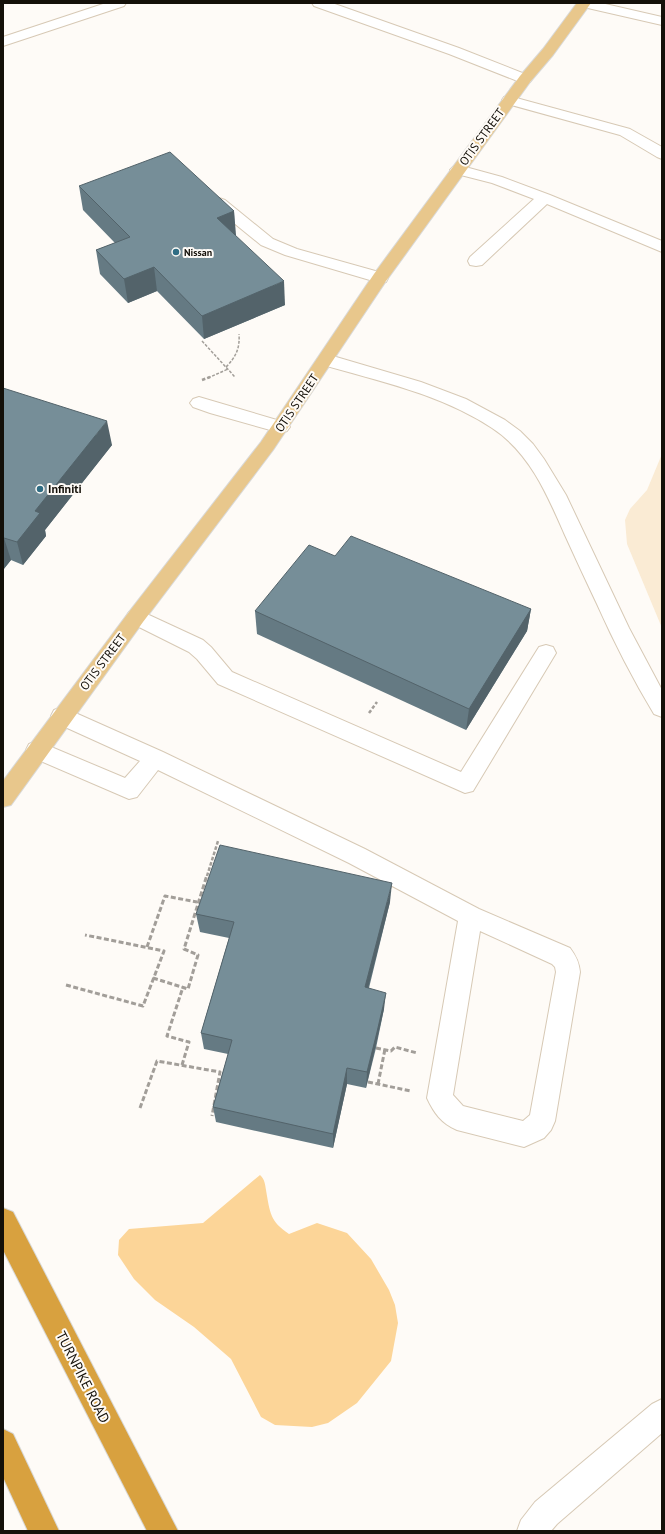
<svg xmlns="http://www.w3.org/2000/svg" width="665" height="1534" font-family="'PT Sans',sans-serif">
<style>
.green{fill:#faebd4}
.water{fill:#fcd598}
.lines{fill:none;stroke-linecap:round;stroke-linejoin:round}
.minor-casing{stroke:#d7c9b5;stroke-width:2}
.major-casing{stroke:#d9d9d8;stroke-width:2}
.highway-casing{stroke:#d9d9d8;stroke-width:2}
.path-far2{stroke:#a29e99;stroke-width:1.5;stroke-dasharray:3 1.5;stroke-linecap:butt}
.path-far1{stroke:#a29e99;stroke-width:2.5;stroke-dasharray:3.5 2;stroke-linecap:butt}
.path{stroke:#a29e99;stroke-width:3;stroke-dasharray:5 2.5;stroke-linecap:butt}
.minor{fill:#fff;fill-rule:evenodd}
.major{fill:#e8c78c;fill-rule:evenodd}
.highway{fill:#d8a13f;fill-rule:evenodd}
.wall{fill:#657a83}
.shaded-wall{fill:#53636a}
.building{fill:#768e98;stroke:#53636a}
.poi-dot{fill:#306d84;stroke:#fefbf7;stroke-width:1.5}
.labels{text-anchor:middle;stroke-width:4;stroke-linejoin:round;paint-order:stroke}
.far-poi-label{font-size:10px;font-weight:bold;fill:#141009;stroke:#fefbf7;text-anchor:start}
.street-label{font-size:12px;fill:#141009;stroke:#fefbf7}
.poi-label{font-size:12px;font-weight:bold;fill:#141009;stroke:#fefbf7;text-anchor:start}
.near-street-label{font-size:14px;fill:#141009;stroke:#fefbf7}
</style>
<rect width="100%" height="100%" fill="#fefbf7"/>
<!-- green -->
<polygon class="green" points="662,454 662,628 627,544 625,520 630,509 647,490"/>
<!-- water -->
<path class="water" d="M260,1175C265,1180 265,1184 266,1190C270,1213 270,1221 289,1234L317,1223L347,1233L371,1259L389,1290L395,1305L398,1323L391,1361L357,1403L328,1423L312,1427L275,1425L261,1417L231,1359L194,1327L155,1300L134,1279L118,1255L119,1240L129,1229L203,1223Z"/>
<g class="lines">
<!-- minor casing -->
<g class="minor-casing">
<g id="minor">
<polygon points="106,3 126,3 124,6 3,46 3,37"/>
<polygon points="312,3 332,3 459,48 530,76 532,79 530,82 525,83 520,82 449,54 314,6"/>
<polygon points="577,3 601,3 662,17 662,25 579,6"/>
<polygon points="509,96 630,129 662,147 662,159 657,157 620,135 504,103 502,100 504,97"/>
<polygon points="458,165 502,177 550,195 662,241 662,252 547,204 482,265 476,266 470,265 468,261 470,257 534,199 492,183 453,173 450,170 453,167"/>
<polygon points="219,198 225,200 273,239 297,249 386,274 388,278 386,282 380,283 285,255 261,245 213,206 211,203 213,200"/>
<path d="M326,354L421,382L466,399L505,420L520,431L533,444L544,459L566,495L629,628L662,690V717L654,714C633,679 614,642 597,604C586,581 575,557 564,533C547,494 529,452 492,428C441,394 378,381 320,364L317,360L320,356Z"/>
<polygon points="199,397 287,423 290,427 287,431 281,433 210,413 193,407 190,403 193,399"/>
<polygon points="136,609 203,640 211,647 232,672 461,772 539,647 546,645 553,647 556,653 473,791 465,793 218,684 197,659 189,652 129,622 126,617 129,612"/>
<path d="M62,707L163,752L365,849L479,909L570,948C576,956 579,962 580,972L555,1121L551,1130L544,1138L524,1147L457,1130C441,1123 434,1113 427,1098L458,921L349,863L158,770L137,797L129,799L29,756L26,750L29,744L37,741L125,778L140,761L54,722L51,716L54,710ZM480,931L552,964L555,967L556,972L530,1115L523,1121L463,1106L453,1095Z"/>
<polygon points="662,1399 662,1433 557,1524 551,1531 517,1531 521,1520 535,1502 652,1404"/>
</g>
</g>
<!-- major casing -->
<g class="major-casing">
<polygon id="major" points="577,3 591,3 553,55 530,82 386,281 273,450 143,622 11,805 3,807 3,781 129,612 261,442 374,274 520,76 543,49"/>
</g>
<!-- highway casing -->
<g class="highway-casing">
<g id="highway">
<polygon points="3,1208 13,1212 178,1531 147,1531 3,1250"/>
<polygon points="3,1429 13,1434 59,1531 28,1531 3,1477"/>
</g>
</g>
<!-- path-far2 -->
<g class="path-far2">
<polyline points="202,341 235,377"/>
<path d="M226,367C236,357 240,348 239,334"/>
<polyline points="208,378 228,369"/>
</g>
<!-- path-far1 -->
<g class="path-far1">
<polyline points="202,380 210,377"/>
<polyline points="369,713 377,702"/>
<polyline points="207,876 218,841"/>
</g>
<!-- path -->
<g class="path">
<polyline points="147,947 165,896 197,902"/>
<polyline points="153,978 188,989 198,955 184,949 207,875"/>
<polyline points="66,985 143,1006 164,951 85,935"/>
<polyline points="376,1048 391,1051 395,1047 417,1053"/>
<polyline points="182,1065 189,1042 167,1036 183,987"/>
<polyline points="368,1082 411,1091"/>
<polyline points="378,1084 385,1049"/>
<polyline points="140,1108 157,1061 220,1072 212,1116"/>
</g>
<!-- minor -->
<use href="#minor" class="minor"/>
<!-- major -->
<use href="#major" class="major"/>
<!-- highway -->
<use href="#highway" class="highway"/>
</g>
<!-- wall -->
<g class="wall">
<polygon points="79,186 234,211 235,235 285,305 204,339 157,291 128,303 100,274 96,250 115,243 83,210"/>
<polygon points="3,388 112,445 45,530 46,536 23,565 11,560 3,570"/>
<polygon points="335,556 531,609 527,631 466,730 257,634 255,611"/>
<polygon points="390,902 369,988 384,1009 376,1048 366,1088 347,1084 333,1148 216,1122 213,1107 228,1054 204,1049 201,1033 229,938 200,932 196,914"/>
</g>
<!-- shaded-wall -->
<g class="shaded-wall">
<polygon points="234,211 236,235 219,242 217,218"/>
<polygon points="154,267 157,291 128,303 124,279"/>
<polygon points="284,281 285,305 204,339 202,316"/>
<polygon points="107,421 112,445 45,530 46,536 23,565 17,542 35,511"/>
<polygon points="4,538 11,560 3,570 3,539"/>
<polygon points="531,609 527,631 466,730 469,709"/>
<polygon points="392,883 390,902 364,1004 365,987"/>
<polygon points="386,993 384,1009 366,1088 367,1072"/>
<polygon points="347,1068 347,1084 333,1148 333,1134"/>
</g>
<!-- building -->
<g class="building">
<polygon points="170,152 234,211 217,218 284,281 202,316 154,267 124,279 96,250 130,237 79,186"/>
<polygon points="3,388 107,421 35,511 40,513 17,542 4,538 3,539"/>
<polygon points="351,536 531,609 469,709 255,611 309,545 335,556"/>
<polygon points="220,845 392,883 365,987 386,993 377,1032 367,1072 347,1068 333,1134 213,1107 232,1040 201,1033 234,922 196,914"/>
</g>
<!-- markers -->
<g class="poi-dot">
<circle cx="176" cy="252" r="4"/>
<circle cx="40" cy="489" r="4"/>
</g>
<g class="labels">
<!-- far-poi labels -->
<g class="far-poi-label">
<text x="184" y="256">Nissan</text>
</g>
<!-- street labels -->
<g class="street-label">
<text transform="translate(482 137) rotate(-54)" y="4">OTIS STREET</text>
<text transform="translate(297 403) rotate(-56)" y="4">OTIS STREET</text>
<text transform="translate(103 662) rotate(-53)" y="4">OTIS STREET</text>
</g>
<!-- poi labels -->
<g class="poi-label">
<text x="48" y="493">Infiniti</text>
</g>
<!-- near-street labels -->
<g class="near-street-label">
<text transform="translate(83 1377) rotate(63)" y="5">TURNPIKE ROAD</text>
</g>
</g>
<!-- border -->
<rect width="665" height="1534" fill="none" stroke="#141009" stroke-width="8"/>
</svg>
